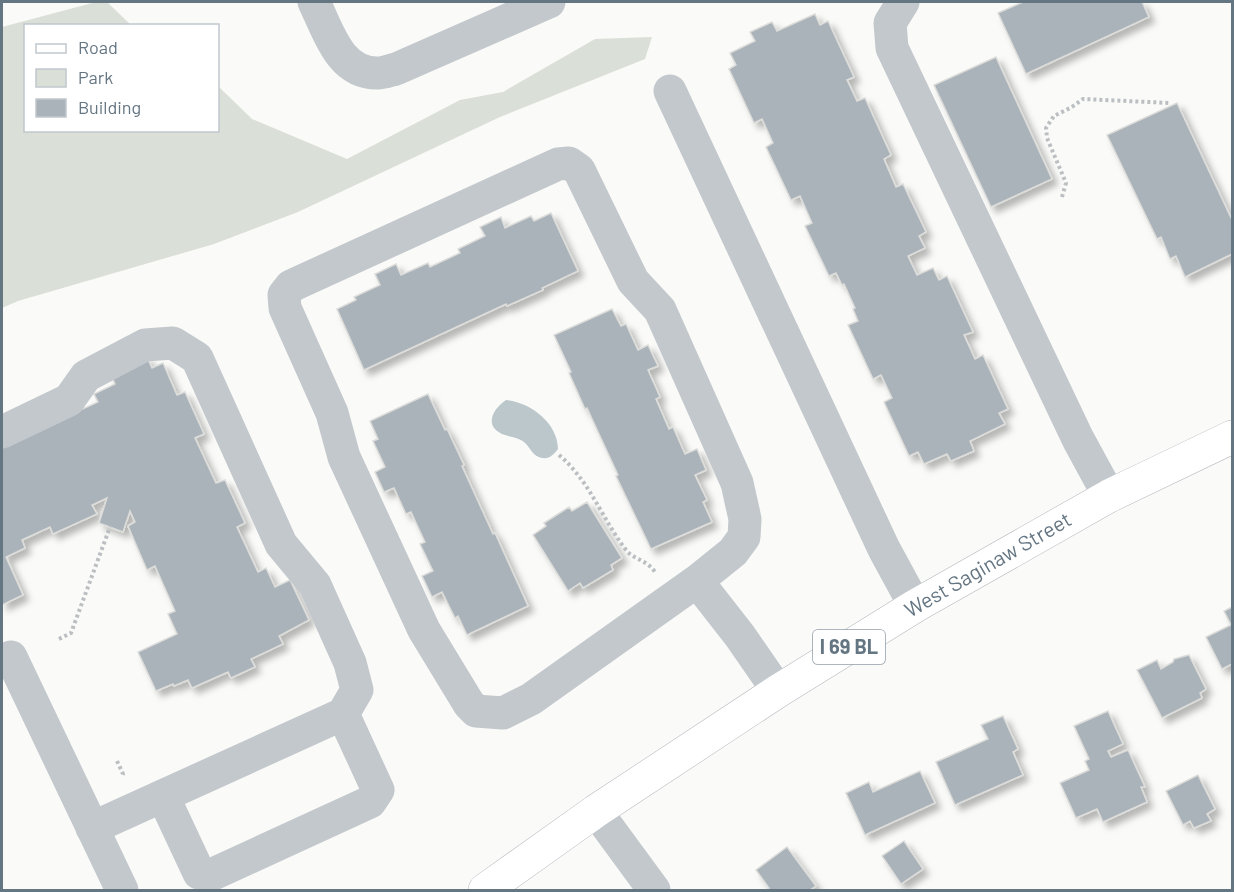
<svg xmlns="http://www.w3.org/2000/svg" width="1234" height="892" font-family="Barlow,sans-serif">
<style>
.green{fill:#dadfd7}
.water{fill:#bbc7cb}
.building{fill:#aab3b9;stroke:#dcdcda;stroke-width:1.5;filter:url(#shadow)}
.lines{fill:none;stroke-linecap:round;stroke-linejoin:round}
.major-casing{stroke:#b5babe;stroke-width:34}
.path{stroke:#bbbfc2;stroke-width:4;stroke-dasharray:3 3;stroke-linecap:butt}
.minor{stroke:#c3c8cc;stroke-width:33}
.major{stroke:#fff;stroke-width:33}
.labels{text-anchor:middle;stroke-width:6;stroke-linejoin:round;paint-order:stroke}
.shield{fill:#fff;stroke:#939fa8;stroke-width:1.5}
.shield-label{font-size:20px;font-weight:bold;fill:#657683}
.street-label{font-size:21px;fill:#657683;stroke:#fff}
</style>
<defs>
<filter id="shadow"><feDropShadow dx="5.5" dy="5.5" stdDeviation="3" flood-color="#0004"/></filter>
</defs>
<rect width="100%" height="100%" fill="#fafaf8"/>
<!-- green -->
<polygon class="green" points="96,2 107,2 131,25 26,26 26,130 218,130 218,86 252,119 347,159 460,100 503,92 595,39 652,37 645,59 500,117 298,212 214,244 18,301 2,308 2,27"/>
<!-- water -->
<path class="water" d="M506,400C530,402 558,423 558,449C553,455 550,459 542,458C532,456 531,448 524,442C518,437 509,437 502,434C483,425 494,408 506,400Z"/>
<!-- building -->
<g class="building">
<polygon points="1023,2 1142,2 1149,17 1026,74 998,13"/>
<polygon points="815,14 820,25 828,21 854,77 847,80 857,101 865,98 891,155 884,159 896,187 903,184 926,232 919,236 925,248 908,256 917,275 933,268 939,280 947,276 973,332 964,335 975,359 983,355 1008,409 999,413 1005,424 970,441 974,451 951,461 947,454 924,464 918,452 909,456 884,402 892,398 881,375 873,379 848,325 858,321 853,309 855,308 844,284 842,285 836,273 829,276 805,226 812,223 800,196 791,200 766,147 773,143 762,119 754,123 729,69 736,65 730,53 755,41 750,32 772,22 777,31"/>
<polygon points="996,57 1052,179 991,207 934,85"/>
<polygon points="1177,103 1232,220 1232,254 1185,277 1176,256 1170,259 1161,237 1157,239 1107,135"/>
<polygon points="551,213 578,271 542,288 543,290 507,306 506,304 364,370 337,309 356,300 354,297 380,285 375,274 396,264 401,275 428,263 430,267 460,253 458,249 485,236 480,227 501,217 505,228 531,216 534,221"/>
<polygon points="612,309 621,326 626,324 638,350 648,345 658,366 648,370 660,397 656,399 669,429 673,427 685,454 697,449 706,470 695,475 707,500 703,502 712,522 651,549 616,476 618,475 587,408 585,409 569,373 571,372 554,335"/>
<polygon points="147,357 152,368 163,363 177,395 185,392 204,434 195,438 216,483 225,480 245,523 237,527 258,572 266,568 275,587 290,580 309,620 279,636 283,644 251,659 255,667 231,678 228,672 192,688 188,680 174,686 173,684 156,691 138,652 177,634 168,614 175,611 155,566 147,570 128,526 135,522 130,511 123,532 99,523 107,498 92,505 97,514 53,534 50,527 22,540 25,548 6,557 23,595 2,605 2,446 98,402 94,394 115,384 110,373"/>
<polygon points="428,394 445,430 447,429 464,465 462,466 493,534 495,533 528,606 467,635 458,616 455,618 442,592 432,597 422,576 433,571 420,544 425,542 411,512 406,514 394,488 384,492 375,472 385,467 373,441 378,439 370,421"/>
<polygon points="587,502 622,558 611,565 613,570 583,588 580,583 568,591 533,535 546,526 544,523 569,507 572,511"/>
<polygon points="1232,607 1232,664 1222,669 1206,637 1231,625 1224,611"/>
<polygon points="1189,655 1206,689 1200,693 1202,698 1162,718 1137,670 1157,660 1161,669 1173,662 1174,659"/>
<polygon points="1108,711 1123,744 1108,751 1111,757 1128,750 1145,787 1141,787 1147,802 1103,822 1097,809 1076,818 1060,783 1089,770 1085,761 1089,759 1074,726"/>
<polygon points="1003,716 1018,749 1013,752 1023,775 955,805 936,762 988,739 981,725"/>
<polygon points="920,771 935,803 865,835 846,793 869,782 873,792"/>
<polygon points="1198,775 1215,809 1207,814 1211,821 1194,828 1190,821 1183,825 1166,791"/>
<polygon points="904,841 923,869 901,884 882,856"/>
<polygon points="787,847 816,886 810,890 766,890 769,888 756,870"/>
</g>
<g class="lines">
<!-- major casing -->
<g class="major-casing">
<polyline id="major" points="485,890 596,811 778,691 915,606 1109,496 1232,437"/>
</g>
<!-- path -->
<g class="path">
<polyline points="1062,197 1066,183 1047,138 1046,128 1054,116 1072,107 1083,99 1170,103"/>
<path d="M559,455C590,481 602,519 626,550C634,560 646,559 655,572"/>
<polyline points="59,639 71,633 110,527"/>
<polyline points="117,761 123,774 121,777"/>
</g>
<!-- minor -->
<g class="minor">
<path d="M314,2C328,30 339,74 378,73C384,73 391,70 396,69L549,2"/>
<polyline points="903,2 890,23 892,48 1078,439 1109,496"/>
<polyline points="670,91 884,549 915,606"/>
<polyline points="2,432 69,400 86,376 145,345 173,343 197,358 281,544 315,585 350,663 357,690 343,714 92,828"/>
<polyline points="697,581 733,552 744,537 745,519 737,483 660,310 633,281 579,170 569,163 558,164 291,286 284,295 285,308 332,413 344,457 424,630 469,704 476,711 503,713 531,699 697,581 740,636 778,691"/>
<polyline points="11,657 122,890"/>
<polyline points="163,796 199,873 211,875 370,802 378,790 343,714"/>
<polyline points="596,811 654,890"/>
</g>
<!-- major -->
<use href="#major" class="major"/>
</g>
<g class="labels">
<!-- shield labels -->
<rect class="shield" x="813" y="630" width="72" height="34" rx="4.5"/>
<g class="shield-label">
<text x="849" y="654">I 69 BL</text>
</g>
<!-- street labels -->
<g class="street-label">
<text transform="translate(988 565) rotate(-30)" y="7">West Saginaw Street</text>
</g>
</g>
<!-- border -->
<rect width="1234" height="892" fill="none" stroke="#657683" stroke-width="6"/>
<!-- legend -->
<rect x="24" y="24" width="195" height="108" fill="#ffffff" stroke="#c1c8cd" stroke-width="1.5"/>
<rect x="36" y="44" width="30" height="9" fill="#ffffff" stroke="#c1c8cd" stroke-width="1.5"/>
<text x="78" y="54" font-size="18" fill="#657683">Road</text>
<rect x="36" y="69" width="30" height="18" fill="#dadfd7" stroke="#c1c8cd" stroke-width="1.5"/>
<text x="78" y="84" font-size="18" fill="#657683">Park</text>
<rect x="36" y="99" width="30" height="18" fill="#aab3b9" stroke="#c1c8cd" stroke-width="1.5"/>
<text x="78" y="114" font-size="18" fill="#657683">Building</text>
</svg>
